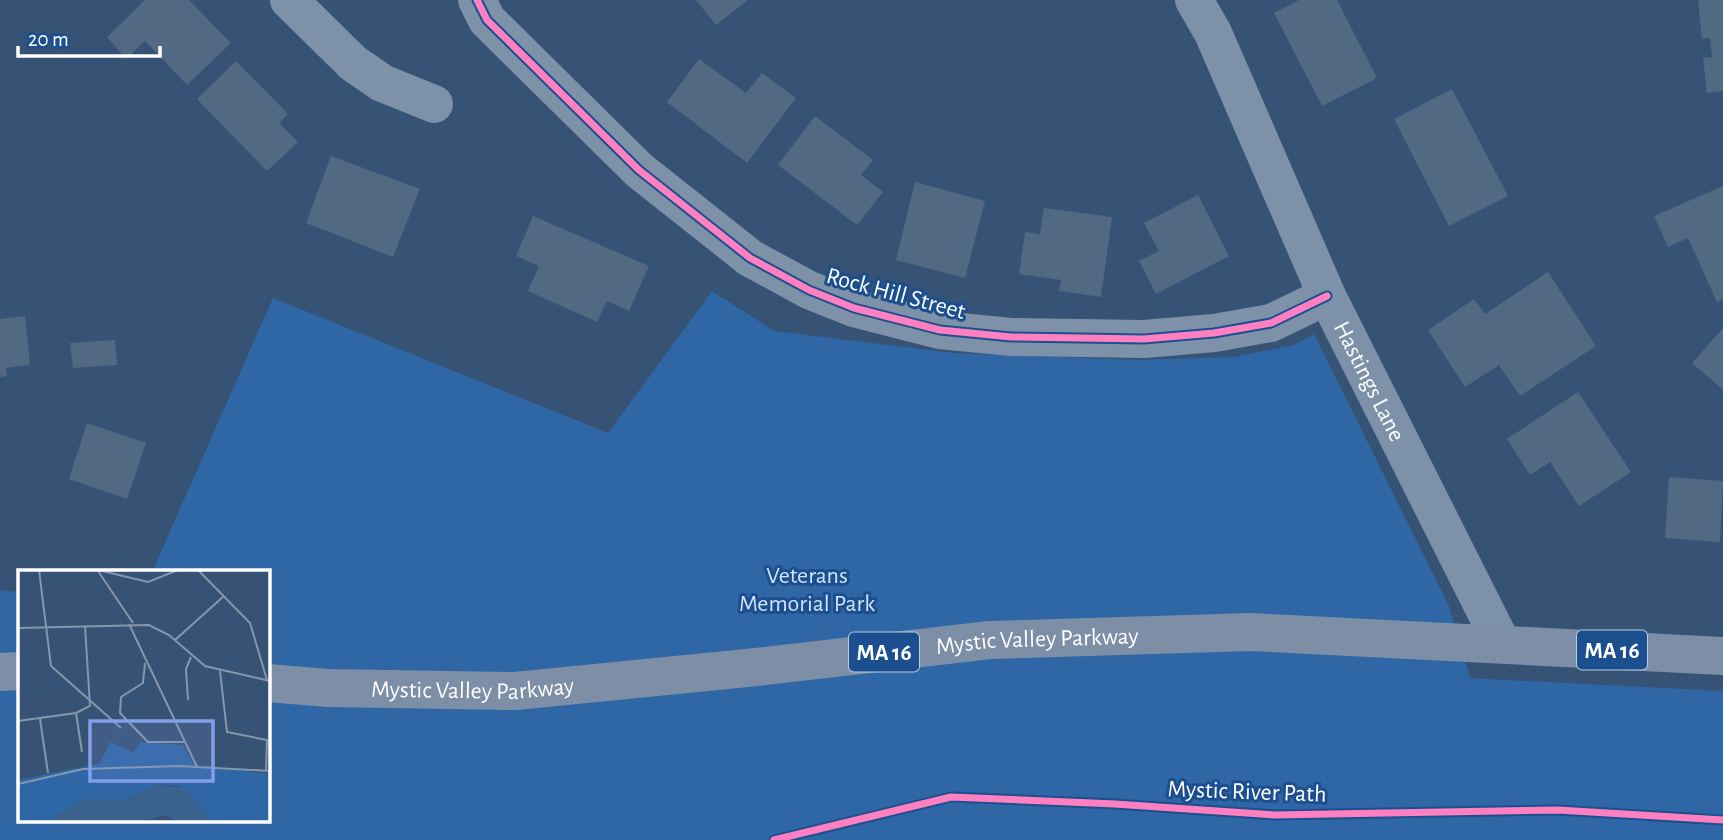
<svg xmlns="http://www.w3.org/2000/svg" width="1723" height="840" font-family="'Alegreya Sans',sans-serif">
<style>
.park{fill:#2f66a5}
.building{fill:#526984}
.lines{fill:none;stroke-linecap:round;stroke-linejoin:round}
.street{stroke:#7d92a8;stroke-width:38}
.primary{stroke:#7d8ea7;stroke-width:38}
.cycleway-casing{stroke:#1b4f8f;stroke-width:11}
.cycleway{stroke:#ff80c0;stroke-width:7}
.labels{text-anchor:middle;stroke-width:6;stroke-linejoin:round;paint-order:stroke}
.shield{fill:#1b4f8f;stroke:#bbcadd;stroke-width:2}
.shield-label{font-size:23px;font-weight:bold;fill:#fff}
.street-label{font-size:24px;fill:#fff;stroke:#1b4f8f}
.park-label{font-size:24px;fill:#cfe3fa;stroke:#1b4f8f}
.inset-road{fill:none;stroke:#8697ac;stroke-width:2}
.view{fill:#839eea;fill-opacity:0.15;stroke:#839eea;stroke-width:3.5}
.inset-edge{fill:none;stroke:#fff;stroke-width:3.5}
</style>
<rect width="100%" height="100%" fill="#365274"/>
<!-- park -->
<polygon class="park" points="712,291 774,331 954,353 1136,360 1233,357 1294,345 1314,334 1449,606 1470,678 1723,691 1723,840 0,840 0,590 19,592 19,821 268,821 268,572 152,572 273,298 608,433"/>
<!-- building -->
<g class="building">
<polygon points="145,0 189,0 231,43 187,85 145,41 126,59 107,37"/>
<polygon points="696,0 748,0 716,25"/>
<polygon points="1299,0 1337,0 1377,78 1322,106 1274,13"/>
<polygon points="1698,0 1723,0 1723,91 1707,93 1703,58 1712,57 1710,38 1702,39"/>
<polygon points="699,59 746,93 762,73 796,98 747,163 667,102"/>
<polygon points="236,61 288,114 279,123 298,142 267,171 197,99"/>
<polygon points="1452,89 1508,196 1449,226 1394,119"/>
<polygon points="815,116 873,160 861,175 883,192 857,225 778,165"/>
<polygon points="331,156 420,189 393,257 306,223"/>
<polygon points="915,182 985,201 965,278 896,260"/>
<polygon points="1723,186 1723,299 1717,302 1688,238 1668,247 1654,216"/>
<polygon points="1198,195 1229,256 1156,294 1139,261 1159,251 1144,223"/>
<polygon points="1044,208 1112,217 1101,297 1059,291 1061,280 1019,274 1025,232 1040,234"/>
<polygon points="533,216 649,266 629,311 607,301 597,322 528,291 539,266 516,256"/>
<polygon points="1548,272 1596,346 1520,396 1499,365 1465,387 1428,330 1474,299 1485,314"/>
<polygon points="25,316 30,365 6,368 7,376 0,377 0,319"/>
<polygon points="1723,328 1723,390 1692,363"/>
<polygon points="115,340 117,365 73,368 70,343"/>
<polygon points="1578,392 1631,472 1579,506 1550,462 1530,475 1507,439"/>
<polygon points="87,423 146,443 127,499 69,479"/>
<polygon points="1669,477 1723,481 1720,542 1665,538"/>
</g>
<g class="lines">
<!-- street -->
<g class="street">
<polyline points="289,0 353,63 382,83 434,104"/>
<polyline points="477,0 487,20 639,170 750,258 809,290 854,308 940,330 1011,337 1144,339 1214,333 1271,323 1327,296"/>
<path id="s1" d="M1194,0L1213,33L1327,296L1502,644"/>
</g>
<!-- primary -->
<g class="primary">
<polyline points="0,672 19,671"/>
<path id="s2" d="M268,683L328,688L515,691L747,668L990,640L1251,632L1723,656"/>
</g>
<!-- cycleway casing -->
<g class="cycleway-casing">
<g id="cycleway">
<polyline points="477,0 487,20 639,170 750,258 809,290 854,308 940,330 1011,337 1144,339 1214,333 1271,323 1327,296"/>
<polyline points="774,840 951,797 1115,804 1275,815 1558,810 1723,820"/>
</g>
</g>
<!-- cycleway -->
<use href="#cycleway" class="cycleway"/>
</g>
<g class="labels">
<!-- shield labels -->
<g class="shield">
<rect x="1577" y="630.5" width="70" height="39" rx="5"/>
<rect x="849" y="632.5" width="70" height="39" rx="5"/>
</g>
<g class="shield-label">
<text x="1612" y="658">MA 16</text>
<text x="884" y="660">MA 16</text>
</g>
<!-- street labels -->
<g class="street-label">
<text transform="translate(896 293) rotate(15)" y="8">Rock Hill Street</text>
<text dy="8" stroke="none"><textPath href="#s1" startOffset="420">Hastings Lane</textPath></text>
<text dy="8" stroke="none"><textPath href="#s2" startOffset="772">Mystic Valley Parkway</textPath></text>
<text dy="8" stroke="none"><textPath href="#s2" startOffset="205">Mystic Valley Parkway</textPath></text>
<text transform="translate(1247 791) rotate(2)" y="8">Mystic River Path</text>
</g>
<!-- park labels -->
<g class="park-label">
<text x="807" y="583">Veterans<tspan x="807" dy="28">Memorial Park</tspan></text>
</g>
</g>
<!-- overview -->
<g transform="translate(18 570)">
<rect width="252" height="252" fill="#365274"/>
<path d="M92,172L115,182L123,172L165,175L175,194L252,204V252H194L170,223L161,216L141,214L107,230H66L28,252H0V210L82,193Z" fill="#2f66a5"/>
<path d="M141,214L166,218L194,252H159L148,245L122,252H28L66,230H107Z" fill="#3b618d"/>
<path class="inset-road" d="M21,0L33,96L103,158M80,0L130,12L160,0M180,0L232,53L249,110M80,1L115,53M111,54L179,197M0,58L131,55L151,65L187,96L252,111M157,70L206,26M127,93L125,113L103,127L102,143L130,172H166M202,101L209,162L249,170L248,200M170,130L168,99L173,87M58,143L64,182M22,149L30,203M0,151L58,143L72,136L67,56M0,214L65,199L161,196L252,201"/>
<path class="view" d="M72,151H195V211H72Z"/>
<rect width="252" height="252" class="inset-edge"/>
</g>
<!-- scale -->
<path d="M18 46v10h142v-10" fill="none" stroke="#ffffff" stroke-width="3.5"/>
<text x="28" y="46" font-size="21" fill="#ffffff" stroke="#1b4f8f" stroke-width="5" paint-order="stroke">20 m</text>
</svg>
